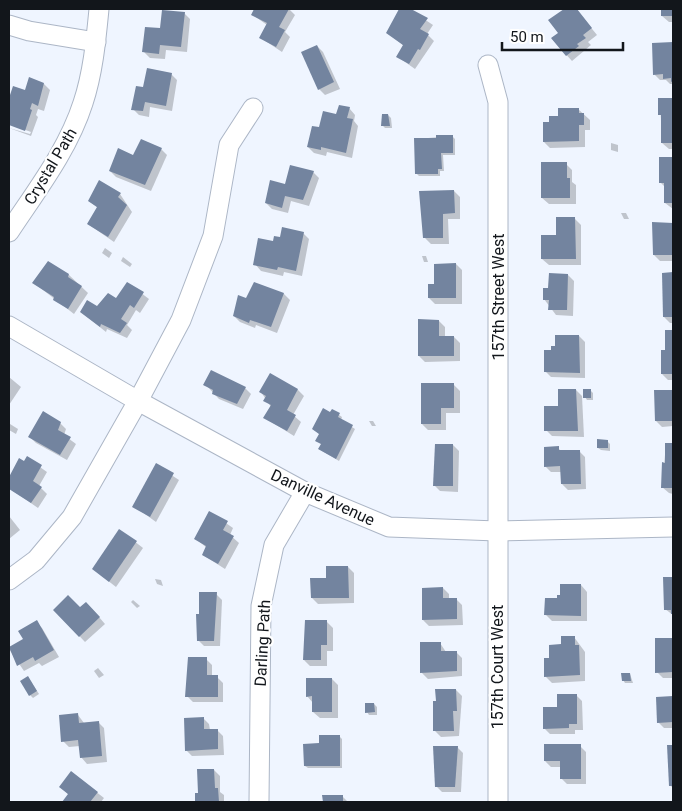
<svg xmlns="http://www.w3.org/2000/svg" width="682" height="811" font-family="Roboto,sans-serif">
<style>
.shadow{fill:#0003}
.building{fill:#73849f}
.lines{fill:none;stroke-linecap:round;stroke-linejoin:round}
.street-casing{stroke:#acb6c6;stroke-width:21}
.street{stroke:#fff;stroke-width:19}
.labels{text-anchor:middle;stroke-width:4.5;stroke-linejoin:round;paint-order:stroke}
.street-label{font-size:16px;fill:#12161b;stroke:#fff}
</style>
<rect width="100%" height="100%" fill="#eff5ff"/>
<!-- shadow -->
<g class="shadow">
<polygon points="256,9 289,9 295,15 285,32 290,37 282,52 261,38 267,25 253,15"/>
<polygon points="401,9 409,9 433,25 427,34 434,41 415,69 398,57 404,46 388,33"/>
<polygon points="566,9 576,9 597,35 588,42 591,45 572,61 552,39 559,33 550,21"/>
<polygon points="648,9 673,9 673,22 669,22 662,16 662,10"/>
<polygon points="184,13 190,19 187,52 166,50 165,59 150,58 144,52 161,30"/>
<polygon points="673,43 673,84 670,84 666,80 660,80 654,74 653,44"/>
<polygon points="317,46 323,52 340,89 325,95 319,89 303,53"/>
<polygon points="171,74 177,80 172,111 150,107 149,117 139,115 133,109 144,89"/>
<polygon points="30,79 44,84 50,90 44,111 38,109 36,115 38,117 31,136 9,128 30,134 31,132 9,124 9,102 14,87 26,92"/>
<polygon points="660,99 673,99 673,149 669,149 662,143"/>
<polygon points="349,108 355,115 354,121 358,126 352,158 327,152 326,156 314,153 308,147 320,129"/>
<polygon points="578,109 590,120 590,130 585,130 585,147 550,148 544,142 550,123"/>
<polygon points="388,115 391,118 392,128 385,128 382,125"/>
<polygon points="452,136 455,139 455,155 443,155 444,171 440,171 440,176 419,176 416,173 416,139"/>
<polygon points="611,143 618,145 618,152 611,150"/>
<polygon points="161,149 167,155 151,191 116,177 110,171 134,157"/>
<polygon points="660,159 673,159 673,209 665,203 665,187 660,182"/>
<polygon points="566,164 572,170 572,182 576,185 576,204 549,204 542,198"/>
<polygon points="313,172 319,178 309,206 291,201 288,213 272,209 266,203 286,185"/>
<polygon points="454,191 460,197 460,219 448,219 449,244 431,244 425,238"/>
<polygon points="120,194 132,212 114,242 88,224 98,208 89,201"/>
<polygon points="621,213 626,213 629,219 624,219"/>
<polygon points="575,219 581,225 581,265 549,265 542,259 557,236"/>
<polygon points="653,224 673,224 673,261 660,261 654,255"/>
<polygon points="303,233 309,239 302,276 284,272 283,276 261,271 255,264 274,243 281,239"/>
<polygon points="105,248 112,253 109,258 102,253"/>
<polygon points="422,256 426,256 428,262 424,262"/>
<polygon points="123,257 132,264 130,267 121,261"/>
<polygon points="456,264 462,270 462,304 435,304 429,298 435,286"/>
<polygon points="663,274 673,274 673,323 670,323 664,317"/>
<polygon points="69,275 88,293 74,314 34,283"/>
<polygon points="568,275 574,281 573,316 556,315 544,299 550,290"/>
<polygon points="128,283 149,299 140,313 136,310 127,325 132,330 127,338 107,329 106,332 81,312 117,300"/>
<polygon points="255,283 284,294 290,300 277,333 256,325 255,328 240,322 234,316 239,297 246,300"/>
<polygon points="439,321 445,327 445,337 454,337 460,343 460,361 425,362 419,356"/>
<polygon points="667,331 673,331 673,380 668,380 662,374 667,352"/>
<polygon points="579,336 585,342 585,378 551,377 545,371 553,351"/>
<polygon points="270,375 298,390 304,396 293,415 301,422 294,436 265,418 271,407 261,392"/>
<polygon points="9,377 21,387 9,405"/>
<polygon points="205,384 245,388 251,394 243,409 219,399"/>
<polygon points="454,385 460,391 460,413 446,413 446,430 428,430 422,424"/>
<polygon points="576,390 582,396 584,437 552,436 546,430 560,407"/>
<polygon points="590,390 593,393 593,400 587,400 585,397"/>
<polygon points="673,391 673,426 662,427 656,421 655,392"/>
<polygon points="332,410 342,417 341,420 355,429 339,461 319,449 322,444 317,441 320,434 313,429"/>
<polygon points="369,421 373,421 376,426 372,426"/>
<polygon points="60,423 66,429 64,435 76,444 67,460 36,443 30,437"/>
<polygon points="10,424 18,429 16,434 9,430"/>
<polygon points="607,441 610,444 610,451 601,450 598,448"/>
<polygon points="666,444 673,445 673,494 669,493 662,487"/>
<polygon points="453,445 459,451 458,492 440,491 434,485"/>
<polygon points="558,448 562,452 579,451 585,457 586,489 568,490 562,484 561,472 551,472 545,466"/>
<polygon points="27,458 47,472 39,486 47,494 38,508 9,488 9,479 20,460 25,462"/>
<polygon points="156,465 179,480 156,522 134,506"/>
<polygon points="210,512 233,528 230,535 239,543 225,569 203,555 207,548 196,539"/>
<polygon points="9,516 20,530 9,539"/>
<polygon points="120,530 143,548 116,587 93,569"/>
<polygon points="348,567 354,573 354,603 318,604 312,598"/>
<polygon points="664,578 673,578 673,615 665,609"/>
<polygon points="155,579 161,580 163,586 157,584"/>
<polygon points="581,585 587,592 587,621 552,621 546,615 558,600"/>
<polygon points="443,588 449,594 449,599 456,599 462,605 463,625 429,626 423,620"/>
<polygon points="216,594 222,600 220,646 204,646 198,640 200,615"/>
<polygon points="133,600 140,606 137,608 131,602"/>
<polygon points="92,609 105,624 85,642 55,610"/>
<polygon points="36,622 42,628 59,657 42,666 39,663 24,671 9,649 25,640"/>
<polygon points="327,622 333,628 333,651 327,651 327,666 310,666 304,660 304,640"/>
<polygon points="574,637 585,652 585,681 552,683 546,677 550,659"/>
<polygon points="656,639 673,639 673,678 663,678 657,672"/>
<polygon points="422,643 440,643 446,652 456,652 462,658 462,676 428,679 422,673"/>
<polygon points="206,659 212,665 212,676 217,677 223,683 223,702 193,702 187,696"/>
<polygon points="98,668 104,675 99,678 94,671"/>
<polygon points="630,674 633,683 625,683 623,680"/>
<polygon points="28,677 39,694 33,698 30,695"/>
<polygon points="332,679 338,685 338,718 320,718 313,712 313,703 307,696"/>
<polygon points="456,690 462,696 459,736 441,737 435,731"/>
<polygon points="576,695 582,701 583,730 575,730 575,734 550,734 544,728 559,708"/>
<polygon points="673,697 673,728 664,728 658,722 657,698"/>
<polygon points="374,704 377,707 377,715 369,715 367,712"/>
<polygon points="78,715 84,723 98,722 104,728 107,762 87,764 81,757 80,746 69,747 63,741"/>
<polygon points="203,718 209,724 210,730 217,730 223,736 224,755 192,756 186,750"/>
<polygon points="339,736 342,739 342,768 308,768 305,766 320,745"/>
<polygon points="580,746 586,752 586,784 567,784 561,778 561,767 551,767 545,761"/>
<polygon points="668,746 673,746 673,788 671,786"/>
<polygon points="457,747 463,753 461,792 442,792 436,786"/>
<polygon points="214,770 220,776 220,792 224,795 224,802 196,802 196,794 199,794"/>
<polygon points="72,773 104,798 101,802 64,802 69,795 61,787"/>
<polygon points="342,796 348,802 324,802 324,797"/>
</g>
<!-- building -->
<g class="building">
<polygon points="254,9 289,9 279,27 285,30 276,47 259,38 267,23 251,15"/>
<polygon points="399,9 411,9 428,18 420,29 429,34 420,50 418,49 409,64 396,57 403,45 386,33"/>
<polygon points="564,9 577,9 592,28 583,35 586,38 577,44 579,46 566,56 551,38 558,33 548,20"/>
<rect x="661" y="9" width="12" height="7"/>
<polygon points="162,10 185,12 181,47 160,45 159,54 142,52 145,27 160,28"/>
<polygon points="673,42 673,81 671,82 671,78 663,79 663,74 653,75 652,43"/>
<polygon points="317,45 334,82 318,90 301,52"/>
<polygon points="147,68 172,73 166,106 145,102 143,111 131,110 136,86 143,87"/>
<polygon points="29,77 44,83 38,106 32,103 30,109 32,110 25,131 9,125 9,98 13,86 25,90"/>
<polygon points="658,98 673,98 673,143 661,143 661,115 658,115"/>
<polygon points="339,105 350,107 347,118 353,119 346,153 321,147 321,150 307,147 312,126 319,127 323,111 336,114"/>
<polygon points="558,108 579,108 579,113 584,113 584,125 579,125 579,141 543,142 543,122 549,122 549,116 558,116"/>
<polygon points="382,114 388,114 390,126 381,126"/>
<polygon points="436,135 453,135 453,153 441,153 442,169 438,169 438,174 415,174 414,138 436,138"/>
<polygon points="141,139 162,148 145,185 109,171 118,148 133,155"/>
<polygon points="659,157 673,157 673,203 664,203 664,183 659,183"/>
<polygon points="541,162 567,162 567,178 570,178 570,198 541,198"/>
<polygon points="290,165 314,171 303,200 285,196 282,208 265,203 270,180 285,184"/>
<polygon points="99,180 121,193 118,197 127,205 108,237 87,224 97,207 88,201"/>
<polygon points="454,190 455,213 443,214 443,238 423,238 419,191"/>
<polygon points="556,217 575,217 576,259 541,259 541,235 556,235"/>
<polygon points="652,222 673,223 673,255 653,255"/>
<polygon points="282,227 304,232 296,271 278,267 277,270 253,265 258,238 273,241 274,236 280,237"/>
<polygon points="48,261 69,274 68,277 82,286 68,309 53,300 54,297 32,283"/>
<polygon points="456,263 456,298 428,298 428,284 434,284 434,264"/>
<polygon points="673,272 673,317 663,317 662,273"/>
<polygon points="549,273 568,274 567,310 548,310 549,300 543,300 543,288 548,288"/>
<polygon points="127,282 144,292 134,308 130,305 121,319 127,323 120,333 101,324 100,327 80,312 87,300 97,306 108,293 116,298"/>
<polygon points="254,282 284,293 271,327 250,320 249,323 233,316 238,295 246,298"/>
<polygon points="418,319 439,320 439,336 454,336 454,356 418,356"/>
<polygon points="665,330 673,330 673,374 661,374 661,350 665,350"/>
<polygon points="555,335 579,335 580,373 544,372 544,350 551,350 551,346 555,346"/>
<polygon points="211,370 246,387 237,404 212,394 213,390 203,385"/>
<polygon points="270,373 298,389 287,410 296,415 287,431 263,418 271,405 263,401 266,396 259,392"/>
<polygon points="421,383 454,383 454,408 441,408 441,424 421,424"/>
<polygon points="558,389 576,389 578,431 544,431 544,406 558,406"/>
<rect x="583" y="389" width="8" height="9"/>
<polygon points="654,390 673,390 673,421 655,421"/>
<polygon points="323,408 330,412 332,409 340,413 338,417 353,425 336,459 318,449 321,444 315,441 319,434 312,429"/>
<polygon points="43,411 61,422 58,430 71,437 60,455 28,437"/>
<polygon points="597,439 608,440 608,448 597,448"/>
<polygon points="665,443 673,443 673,488 661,488 662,462 665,463"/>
<polygon points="435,444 453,444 453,486 433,486"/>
<polygon points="559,446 559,450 580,450 581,484 561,484 560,466 544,467 544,447"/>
<polygon points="27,456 42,465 33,481 42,487 31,503 9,489 9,477 19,458 24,461"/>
<polygon points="156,463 174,473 150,517 132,507"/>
<polygon points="209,511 228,521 223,530 234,536 218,564 202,555 206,546 194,539"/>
<polygon points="119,529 137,541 109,582 92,569"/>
<polygon points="326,566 348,566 349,598 311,598 310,578 326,578"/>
<polygon points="663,577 673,577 673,614 671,614 671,610 664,610"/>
<polygon points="560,584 581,584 581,616 544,615 545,598 557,598 557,595 560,595"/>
<polygon points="443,587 443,598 457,598 457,619 422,620 422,588"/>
<polygon points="199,592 217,592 214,641 197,641 196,614 199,614"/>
<polygon points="68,595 80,607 86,602 100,617 79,637 53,610"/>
<polygon points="37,620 54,650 35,661 33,657 17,666 9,647 23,639 18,631"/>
<polygon points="305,620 327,620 327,645 321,645 321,660 303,660"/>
<polygon points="561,636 575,636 575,645 579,645 580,675 544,677 544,658 549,658 549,645 561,644"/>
<polygon points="655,638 673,638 673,672 655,673"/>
<polygon points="420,642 441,642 441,651 457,651 457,671 420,673"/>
<polygon points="188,657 207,657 207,675 218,675 218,697 185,697"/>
<polygon points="621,673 630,673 631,681 622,681"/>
<polygon points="28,676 37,691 29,696 20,681"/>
<polygon points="306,678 332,678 332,712 312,712 312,696 306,697"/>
<polygon points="435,689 456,689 457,711 453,711 454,731 433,731 433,701 436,701"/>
<polygon points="557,694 577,694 577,724 569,724 569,728 543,729 543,707 557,707"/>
<polygon points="673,696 673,722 657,723 656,697"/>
<polygon points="365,703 374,703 375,712 365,713"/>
<polygon points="78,713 79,723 99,721 102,756 80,758 78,740 61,742 59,715"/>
<polygon points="204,717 204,729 218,729 218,749 185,751 184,718"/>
<polygon points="319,735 340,735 340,766 304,766 303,744 319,743"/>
<polygon points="544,744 581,744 581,779 560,779 560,761 544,761"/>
<polygon points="667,745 673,745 673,786 669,786"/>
<polygon points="433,746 458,746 455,787 435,787"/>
<polygon points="197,769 214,769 215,788 218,788 219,802 195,802 195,793 198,793"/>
<polygon points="71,771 98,792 90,802 62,802 68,794 59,787"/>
<polygon points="322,795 343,795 343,802 323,802"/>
</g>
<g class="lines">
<!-- street casing -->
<g class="street-casing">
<g id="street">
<polyline points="9,25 29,31 96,42"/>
<polyline points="488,65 498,102 498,802"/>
<path d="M9,232C36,191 68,150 83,103C93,73 96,40 99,9"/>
<polyline points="9,326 138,401 305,492 389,527 497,531 673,527"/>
<polyline points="9,580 36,560 72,517 138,401 181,320 213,236 229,145 253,108"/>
<polyline points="259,802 261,606 274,545 305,492"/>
</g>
</g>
<!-- street -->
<use href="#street" class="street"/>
</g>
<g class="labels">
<!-- street labels -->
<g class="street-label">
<text transform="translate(50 166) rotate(-59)" y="6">Crystal Path</text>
<text transform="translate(498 297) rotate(-90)" y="6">157th Street West</text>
<text transform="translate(323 497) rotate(25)" y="6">Danville Avenue</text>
<text transform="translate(262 643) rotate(-87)" y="6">Darling Path</text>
<text transform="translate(497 667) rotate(-90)" y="6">157th Court West</text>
</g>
</g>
<!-- border -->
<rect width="682" height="811" fill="none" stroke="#12161b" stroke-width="20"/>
<!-- scale -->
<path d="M502 42v8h121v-8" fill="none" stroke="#12161b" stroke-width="2.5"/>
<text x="510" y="42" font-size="15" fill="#12161b" stroke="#ffffff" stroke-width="4" paint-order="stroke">50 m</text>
</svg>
